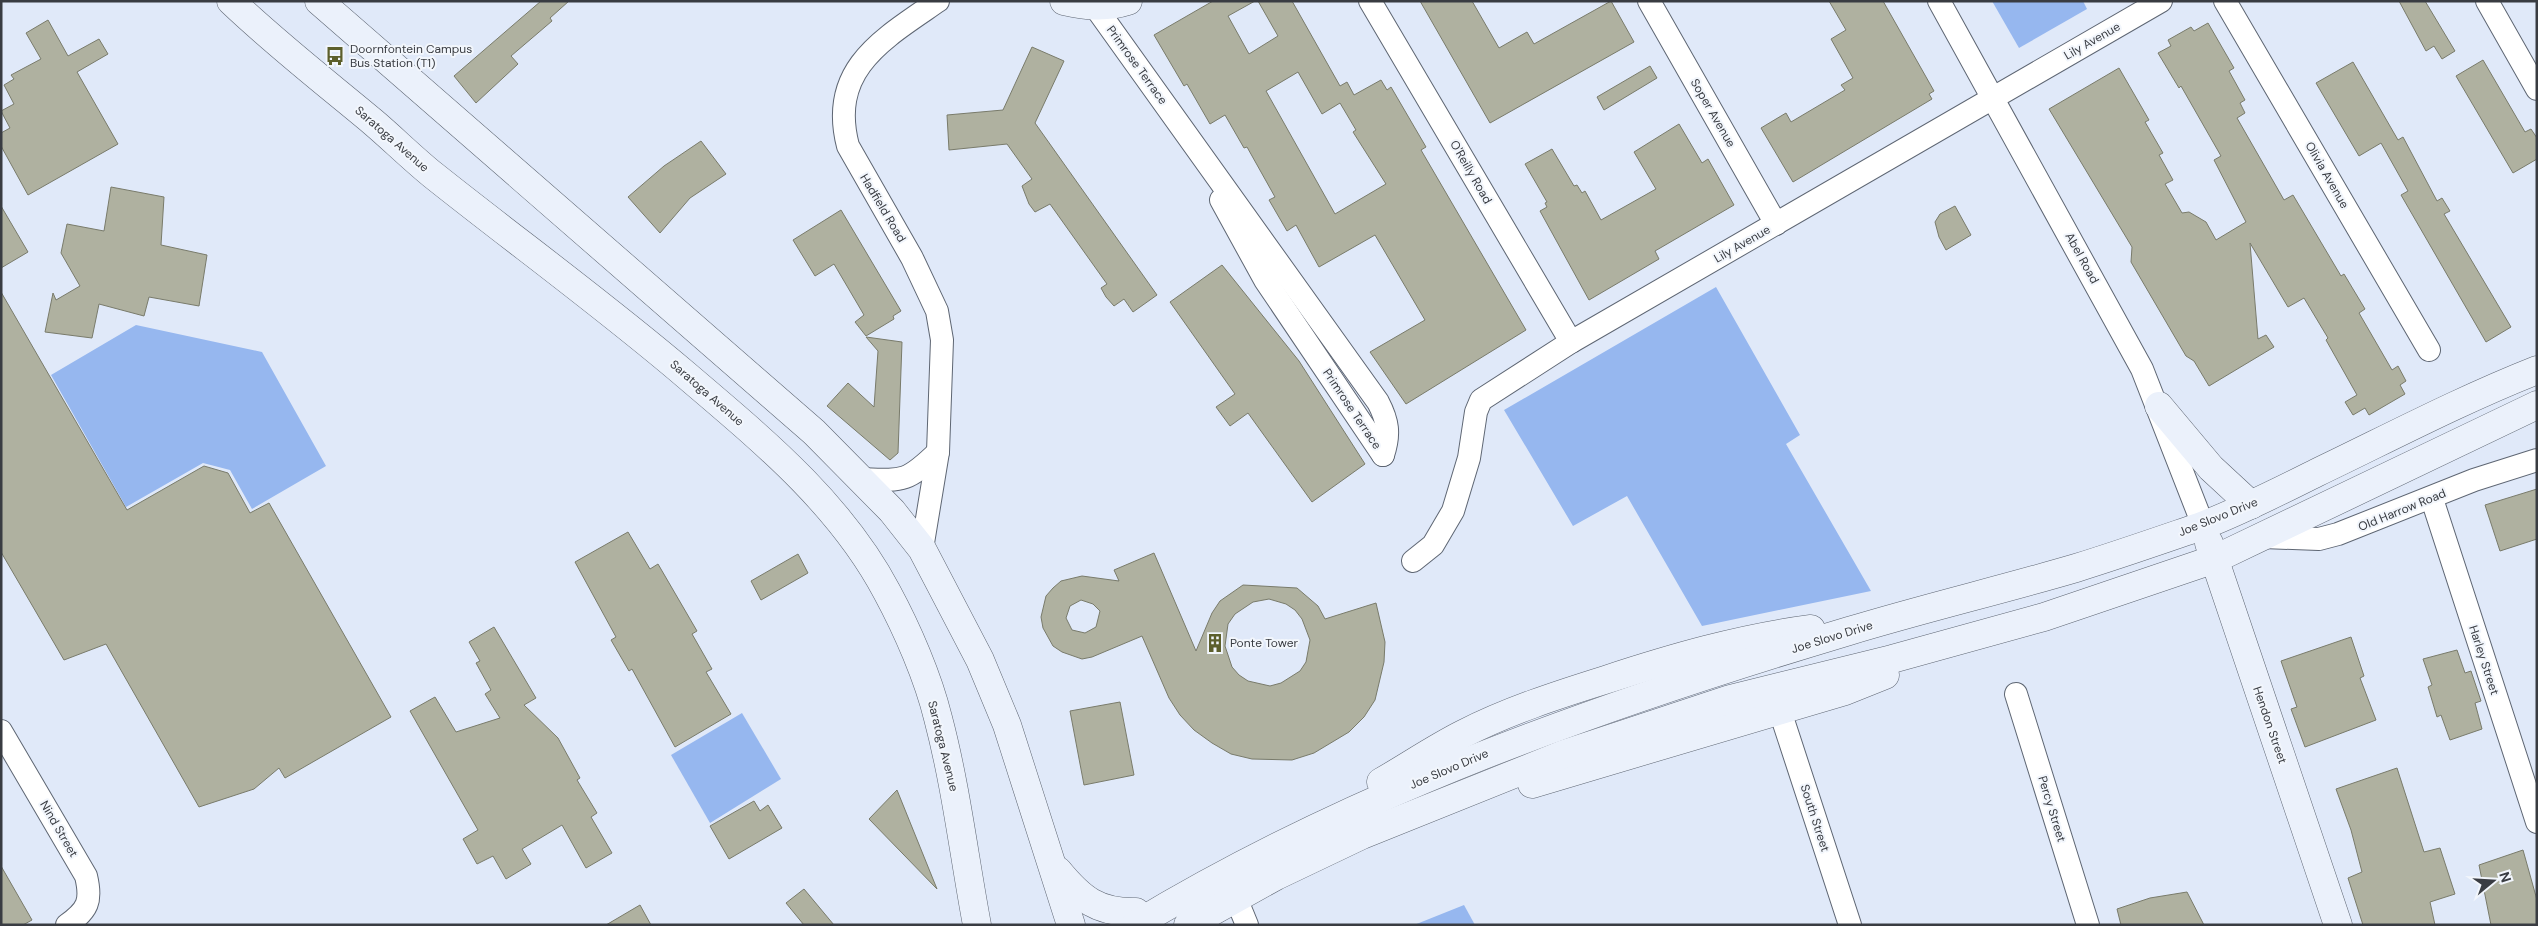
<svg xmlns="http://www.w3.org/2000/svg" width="2538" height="926" font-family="'DM Sans',sans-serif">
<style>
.green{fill:#96b7ef}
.building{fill:#afb1a0;stroke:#797b6b;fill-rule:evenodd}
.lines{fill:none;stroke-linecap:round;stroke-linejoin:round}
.street-casing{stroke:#5e6673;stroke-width:24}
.secondary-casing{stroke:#5e6673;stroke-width:29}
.street{stroke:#fff;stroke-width:22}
.secondary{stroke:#ebf1fb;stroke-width:28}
.labels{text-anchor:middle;stroke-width:4;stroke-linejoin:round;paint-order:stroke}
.street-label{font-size:12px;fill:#393c42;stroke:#f2f6fc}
.poi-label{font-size:12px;fill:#393c42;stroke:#f2f6fc;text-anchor:start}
</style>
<rect width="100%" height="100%" fill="#e0e9f9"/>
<!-- green -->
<g class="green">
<polygon points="1992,1 2083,1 2087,9 2019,48"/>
<polygon points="1716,287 1800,435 1786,444 1871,591 1702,626 1627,496 1573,526 1504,410"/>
<polygon points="136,325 262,352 326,466 252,509 230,470 203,463 126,507 51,375"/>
<polygon points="742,713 781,779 710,823 671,755"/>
<polygon points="1464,905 1475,925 1414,925"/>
</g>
<!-- building -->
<g class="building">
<polygon points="541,1 569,1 550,18 552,21 511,56 518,64 476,103 454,76"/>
<path d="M1213,1H1255L1228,16L1249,54L1278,36L1258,1H1292L1340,86L1347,82L1354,95L1381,80L1387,90L1391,87L1426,147L1421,150L1526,330L1406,404L1370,352L1425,320L1375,235L1319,267L1296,225L1287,231L1269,200L1275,197L1247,147L1244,148L1225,115L1210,124L1187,84L1184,86L1154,35ZM1298,72L1322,114L1340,103L1356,130L1353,132L1386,184L1335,214L1266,91Z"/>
<polygon points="1420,1 1472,1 1499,48 1527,32 1534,44 1611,1 1634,42 1490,123"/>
<polygon points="1829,1 1883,1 1934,91 1929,94 1932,99 1793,182 1761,128 1786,113 1791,122 1845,90 1841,85 1853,78 1831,39 1846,30"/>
<polygon points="2399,1 2425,1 2455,51 2442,59 2434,46 2426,51"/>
<polygon points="48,20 68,56 99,39 108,54 77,72 118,144 28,195 1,146 1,133 10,128 1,111 14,104 4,85 14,79 11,75 41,59 26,33"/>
<polygon points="2208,23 2234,68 2229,71 2245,100 2240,103 2245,113 2237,118 2284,200 2293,195 2341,276 2344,274 2365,309 2359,313 2392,370 2398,366 2406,381 2400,385 2405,394 2369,415 2365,408 2353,415 2345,402 2357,395 2326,340 2328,338 2304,298 2288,307 2250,243 2258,339 2266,335 2274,347 2209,386 2194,361 2186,356 2131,262 2132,247 2049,109 2119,68 2149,120 2145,122 2163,153 2159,155 2173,180 2165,184 2182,213 2189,212 2206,222 2216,240 2246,222 2214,160 2221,156 2181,86 2179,88 2158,53 2171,46 2168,40 2191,27 2194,31"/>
<polygon points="1032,47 1064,61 1035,123 1157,295 1133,312 1124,299 1114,306 1106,297 1101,288 1107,284 1050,204 1035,212 1029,204 1022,186 1032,179 1007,144 949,150 947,115 1003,110"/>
<polygon points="2483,60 2525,132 2531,129 2537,138 2537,159 2513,173 2456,76"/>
<polygon points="2353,62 2398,140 2403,137 2437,201 2442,198 2450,211 2444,214 2511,327 2486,342 2401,195 2408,191 2381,143 2359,156 2316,83"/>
<polygon points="1650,66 1657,78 1604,110 1597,97"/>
<polygon points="1679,124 1702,163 1708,159 1734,205 1655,251 1659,259 1589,300 1540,211 1547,207 1545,203 1547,202 1525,164 1552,149 1574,186 1577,185 1582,193 1585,191 1601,220 1656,189 1634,152"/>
<polygon points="701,141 726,174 690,198 660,233 628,197 664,166"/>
<polygon points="111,187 164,197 161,245 207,255 199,306 149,297 144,316 99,304 92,338 45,332 53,293 56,300 80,286 61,253 67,224 104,231"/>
<polygon points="1,206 28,252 1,268"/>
<polygon points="1955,206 1971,235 1946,250 1939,237 1935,222 1940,214"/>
<polygon points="841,210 901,311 893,316 894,319 866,336 855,322 864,315 834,264 815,276 793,240"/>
<polygon points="1222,265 1299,361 1365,464 1312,502 1248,413 1230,426 1216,407 1235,394 1170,302"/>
<polygon points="1,292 127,510 204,466 228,473 250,513 269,503 391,717 285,778 279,768 254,789 199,807 106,644 64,660 1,552"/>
<polygon points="866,337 902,342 898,453 890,460 827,406 848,383 874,407 878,351"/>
<polygon points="2537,489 2537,539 2500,551 2485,505"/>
<polygon points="628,532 650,569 658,564 697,631 692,634 712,669 706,672 731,714 675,747 632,669 629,671 611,640 616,637 575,562"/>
<path d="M1154,553L1196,651L1212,613L1220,601L1243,585L1297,588L1318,606L1325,619L1376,603L1385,642L1384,662L1375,700L1364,717L1349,732L1314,753L1292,760L1252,759L1231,754L1212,743L1194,730L1180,715L1169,698L1142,636L1092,657L1082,659L1062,652L1053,646L1043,628L1041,617L1046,596L1053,588L1061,581L1082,576L1119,581L1114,570ZM1269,599L1286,604L1295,610L1302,619L1310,640L1306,662L1300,671L1281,683L1270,686L1248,681L1239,675L1232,667L1225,646L1228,624L1235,614L1253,602ZM1081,600L1093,604L1100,611L1096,627L1085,633L1072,630L1066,618L1070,606Z"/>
<polygon points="798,554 808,573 761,600 751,581"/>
<polygon points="494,627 536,698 524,705 558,738 580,778 577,780 597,813 591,817 612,853 586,868 562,825 522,849 531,864 506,879 493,856 477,864 463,839 478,830 410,711 435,697 456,732 500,718 485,694 491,690 476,663 480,661 469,642"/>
<polygon points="2351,637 2364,676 2360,678 2376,720 2305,747 2291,709 2297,707 2281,661"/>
<polygon points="2457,650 2465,673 2471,671 2481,701 2475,703 2482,729 2450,740 2441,715 2437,717 2428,687 2432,685 2423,659"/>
<polygon points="1120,702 1134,775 1084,785 1070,711"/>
<polygon points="2397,768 2424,852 2440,848 2455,894 2430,902 2435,925 2363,925 2348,878 2362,872 2351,830 2336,789"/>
<polygon points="897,790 937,889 869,819"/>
<polygon points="754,801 760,811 768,805 782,828 729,859 710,826"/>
<polygon points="2523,850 2537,900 2537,925 2491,925 2479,865"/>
<polygon points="1,866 32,920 23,925 1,925"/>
<polygon points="804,889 834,925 804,925 786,903"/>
<polygon points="2187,892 2204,925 2121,925 2117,909 2150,898"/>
<polygon points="640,905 651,925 606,925"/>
</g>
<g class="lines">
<!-- street casing -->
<g class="street-casing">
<g id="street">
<path d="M1091,1L1378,402C1388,421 1390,434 1383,455"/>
<polyline points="1370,1 1571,342"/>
<polyline points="1649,1 1776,224"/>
<polyline points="1939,1 2142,369 2203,525"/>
<polyline points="2225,1 2429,350"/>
<polyline points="2487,1 2537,89"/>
<polyline points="1221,200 1265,280 1383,455"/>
<path d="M862,479C904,481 907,482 938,452"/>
<polyline points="2432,499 2537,822"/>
<polyline points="2263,537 2319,539 2338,534 2474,480 2537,460"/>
<path d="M922,549L938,452L942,340L937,311L912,258L848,146C828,69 883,39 938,1"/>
<polyline points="1413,561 1433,545 1453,511 1469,458 1476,412 1481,400 1571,342 2161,1"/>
<polyline points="2016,694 2088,925"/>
<polyline points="1780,711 1850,925"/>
<path d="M1,731L86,876C92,901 88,910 67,925"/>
<polyline points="1238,903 1247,925"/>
</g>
</g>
<!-- secondary casing -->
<g class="secondary-casing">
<g id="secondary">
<path d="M231,1C276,44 325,82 373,122C393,139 412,158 433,175C517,242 604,305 686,375C761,439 840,503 887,592C907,629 928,677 938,718C956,786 964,856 977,925"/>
<polyline points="319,1 814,432 892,511 922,549 980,660 1007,725 1071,925"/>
<path d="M1064,1C1086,6 1106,8 1128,1"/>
<polyline points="2159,406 2211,468 2251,505"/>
<polyline points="2209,543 2338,925"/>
<path d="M1381,782C1409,766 1435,748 1463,734C1508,711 1557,695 1605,680C1672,658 1741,638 1811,629"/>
<polyline points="1532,784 1845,691 1885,675"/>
<path d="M1058,871C1081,899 1098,913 1136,912"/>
<path d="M1135,925C1357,791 1602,705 1849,631C1925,608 2001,590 2076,568C2118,555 2158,541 2199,527C2239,512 2278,492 2316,473C2389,438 2461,400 2537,370"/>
<polyline points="1188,925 1276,876 1362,835 1564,754 1730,699 1892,659 2044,617 2215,559 2537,405"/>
</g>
</g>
<!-- street -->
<use href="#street" class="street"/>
<!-- secondary -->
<use href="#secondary" class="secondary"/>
</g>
<!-- icons -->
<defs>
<g id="bus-bare" transform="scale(1.5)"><path d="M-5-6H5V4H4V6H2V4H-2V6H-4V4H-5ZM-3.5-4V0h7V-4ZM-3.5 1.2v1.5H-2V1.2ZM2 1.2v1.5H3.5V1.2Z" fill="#5c5f2c" stroke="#f2f6fc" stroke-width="2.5" paint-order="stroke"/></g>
<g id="building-bare" transform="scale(1.5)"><path d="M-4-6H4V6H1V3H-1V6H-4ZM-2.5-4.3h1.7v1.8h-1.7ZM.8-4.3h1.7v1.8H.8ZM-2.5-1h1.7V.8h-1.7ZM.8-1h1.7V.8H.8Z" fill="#5c5f2c" stroke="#f2f6fc" stroke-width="2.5" paint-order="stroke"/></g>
</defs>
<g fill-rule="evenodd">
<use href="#bus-bare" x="335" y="56"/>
<use href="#building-bare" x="1215" y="643"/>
</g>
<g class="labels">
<!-- street labels -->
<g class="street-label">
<text transform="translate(2092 41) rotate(-30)" y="4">Lily Avenue</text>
<text transform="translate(1137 65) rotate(54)" y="4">Primrose Terrace</text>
<text transform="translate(1713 113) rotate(60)" y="4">Soper Avenue</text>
<text transform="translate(392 139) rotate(41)" y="4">Saratoga Avenue</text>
<text transform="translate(1471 172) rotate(60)" y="4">O'Reilly Road</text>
<text transform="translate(2327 175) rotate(60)" y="4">Olivia Avenue</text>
<text transform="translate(883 208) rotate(59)" y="4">Hadfield Road</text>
<text transform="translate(1742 244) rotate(-30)" y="4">Lily Avenue</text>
<text transform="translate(2082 258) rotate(61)" y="4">Abel Road</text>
<text transform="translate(707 393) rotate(41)" y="4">Saratoga Avenue</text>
<text transform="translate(1352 409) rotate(56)" y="4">Primrose Terrace</text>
<text transform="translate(2402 510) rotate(-22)" y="4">Old Harrow Road</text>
<text transform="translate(2218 517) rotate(-22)" y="4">Joe Slovo Drive</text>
<text transform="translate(1832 637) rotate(-17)" y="4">Joe Slovo Drive</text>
<text transform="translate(2484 660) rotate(72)" y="4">Harley Street</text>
<text transform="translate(2270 725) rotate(71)" y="4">Hendon Street</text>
<text transform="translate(943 746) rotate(76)" y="4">Saratoga Avenue</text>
<text transform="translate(1449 769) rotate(-23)" y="4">Joe Slovo Drive</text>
<text transform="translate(2052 809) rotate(73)" y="4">Percy Street</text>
<text transform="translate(1815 818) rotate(72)" y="4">South Street</text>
<text transform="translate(59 829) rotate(60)" y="4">Nind Street</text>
</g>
<!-- poi labels -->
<g class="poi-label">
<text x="350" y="53">Doornfontein Campus<tspan x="350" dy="14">Bus Station (T1)</tspan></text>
<text x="1230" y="647">Ponte Tower</text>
</g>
</g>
<!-- border -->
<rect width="2538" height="926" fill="none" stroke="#393c42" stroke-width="5"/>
<!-- north arrow -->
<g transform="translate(2493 881) rotate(72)" stroke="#f2f6fc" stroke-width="4" paint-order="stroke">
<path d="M0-4L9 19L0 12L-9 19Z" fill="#393c42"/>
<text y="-8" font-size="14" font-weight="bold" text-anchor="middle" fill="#393c42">N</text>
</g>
</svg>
